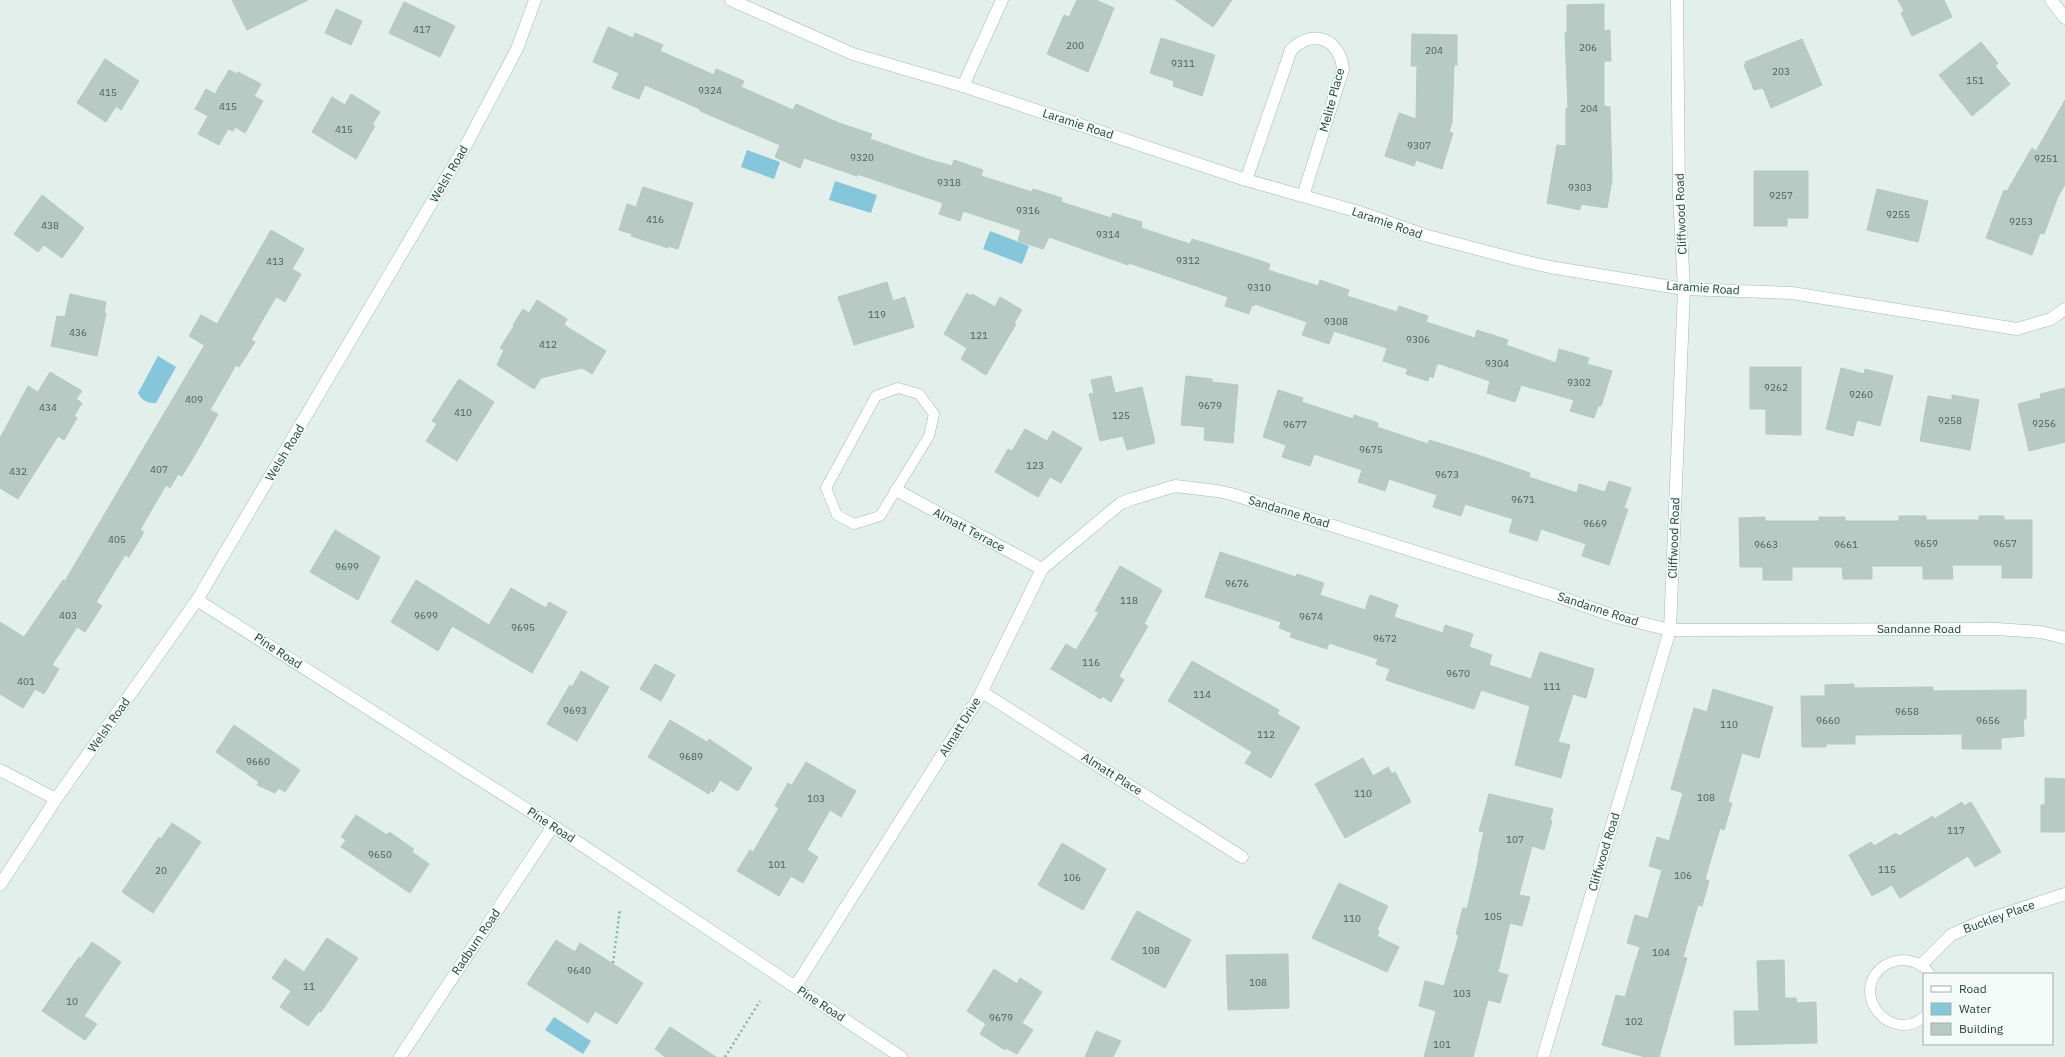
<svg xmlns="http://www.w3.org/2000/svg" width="2065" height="1057" font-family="'IBM Plex Sans',sans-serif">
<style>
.water{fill:#85c6da}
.building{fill:#b8cac4;stroke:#b4c9c2}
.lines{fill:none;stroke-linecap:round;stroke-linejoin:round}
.lane-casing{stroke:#a5b8b2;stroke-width:11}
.street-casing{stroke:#a5b8b2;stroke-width:13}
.secondary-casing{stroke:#a0bcb4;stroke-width:13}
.path{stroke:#80b6a9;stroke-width:2.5;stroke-dasharray:2 3;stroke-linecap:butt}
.lane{stroke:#fff;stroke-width:10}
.street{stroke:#fff;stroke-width:12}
.secondary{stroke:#fff;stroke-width:12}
.labels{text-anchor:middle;stroke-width:3.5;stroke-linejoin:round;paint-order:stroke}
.number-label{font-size:10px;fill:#46645e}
.street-label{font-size:12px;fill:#20423c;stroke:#f4faf8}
</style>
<rect width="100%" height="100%" fill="#e3efea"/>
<!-- water -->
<g class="water">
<polygon points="747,150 780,162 774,179 741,167"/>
<polygon points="835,181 877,195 871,213 829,200"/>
<polygon points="990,231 1029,246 1022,264 983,249"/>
<path d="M158,356L176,367L156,403C147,403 142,401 138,393Z"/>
<polygon points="554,1017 591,1041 583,1054 545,1030"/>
</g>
<!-- building -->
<g class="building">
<polygon points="232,0 308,0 247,30"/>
<polygon points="1077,0 1096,0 1114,8 1088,72 1047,54 1064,15 1069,17"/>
<polygon points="1175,0 1232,0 1213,27"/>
<polygon points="1898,0 1944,0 1952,17 1912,36 1901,13 1904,11"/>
<polygon points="404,2 455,26 440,57 389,33"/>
<polygon points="1604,4 1604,31 1610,30 1611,61 1604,61 1604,106 1610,107 1612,180 1607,208 1581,204 1580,210 1547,203 1557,145 1566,146 1566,108 1568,108 1565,33 1567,33 1567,5"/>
<polygon points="336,9 362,21 351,45 325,33"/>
<polygon points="608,27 633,38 635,33 663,45 660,51 714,75 716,69 744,81 741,87 793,110 796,104 839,123 872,134 870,139 927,159 952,166 954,160 983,170 981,176 1032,192 1033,189 1049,194 1062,198 1061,202 1111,218 1113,213 1128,218 1142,222 1141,228 1190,244 1192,239 1240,254 1270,264 1268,270 1318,286 1320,280 1349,290 1347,296 1397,312 1399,306 1428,316 1426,322 1475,338 1477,330 1508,340 1506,345 1556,363 1559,349 1589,358 1587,364 1612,371 1601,406 1598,406 1594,418 1570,411 1574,400 1521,385 1515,402 1487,393 1490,381 1440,364 1437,364 1433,378 1429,376 1428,381 1406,374 1408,369 1383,361 1387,348 1334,331 1329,344 1302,335 1307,322 1255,304 1254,306 1252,305 1249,314 1225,306 1228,297 1129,263 1128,265 1049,237 1043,249 1018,241 1021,230 963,211 960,221 939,214 943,203 884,183 857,174 857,176 804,158 800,168 775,157 780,145 700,111 700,109 645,85 639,99 612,88 619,73 593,62"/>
<polygon points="1412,34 1457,35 1457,65 1454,65 1452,122 1449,132 1453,133 1442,169 1416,160 1414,166 1385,156 1399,113 1416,119 1417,66 1411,66"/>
<polygon points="1161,38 1215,55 1202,96 1173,86 1174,81 1150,73"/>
<polygon points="1802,39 1822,85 1771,108 1763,88 1754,90 1744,65 1746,64 1745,62"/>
<polygon points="1981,42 1998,63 1995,66 2010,84 1972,116 1939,75"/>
<polygon points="105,59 139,81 121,110 116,106 106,122 77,103"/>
<polygon points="229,70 237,74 238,72 261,84 254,96 263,101 245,133 235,127 233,131 228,129 219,145 198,134 208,116 195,109 206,89 215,94"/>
<polygon points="351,94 380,112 372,125 375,126 356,159 312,132 332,97 345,105"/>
<polygon points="2065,100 2065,184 2057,199 2044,234 2040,233 2032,255 1986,238 2004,190 2007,191 2032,148 2036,151"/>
<polygon points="1754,171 1808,171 1808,218 1787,218 1787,226 1754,226"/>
<polygon points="643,187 693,203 678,249 668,246 668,248 631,236 632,234 619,230 627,204 636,207"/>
<polygon points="1877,189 1928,201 1918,242 1867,230"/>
<polygon points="42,195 84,228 62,258 44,245 38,252 14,234"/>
<polygon points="271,230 304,249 292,269 301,274 285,302 276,297 251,340 255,342 239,367 236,365 210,410 218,414 203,441 182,476 178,474 170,488 166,485 140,530 144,532 129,557 125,555 96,602 102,606 85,632 77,627 52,665 59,669 44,694 35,689 23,708 0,694 0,622 24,637 63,580 65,581 204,346 204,345 189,336 201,315 217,324"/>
<polygon points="887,282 893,301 905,297 914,327 854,345 838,297"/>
<polygon points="967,293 971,296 972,294 995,307 1000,297 1022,310 1014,323 1016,324 986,375 961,359 967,348 944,334"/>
<polygon points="70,294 106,302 104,313 106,313 97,356 51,346 57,316 65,317"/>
<polygon points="537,300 567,319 564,325 606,351 592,374 582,368 541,378 534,389 497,365 504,350 500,348 514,326 513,325 523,309 529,313"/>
<polygon points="1750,367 1801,367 1801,435 1766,434 1766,409 1750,409"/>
<polygon points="1841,368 1864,374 1865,369 1893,376 1880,426 1857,420 1853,436 1826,429"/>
<polygon points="50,372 82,391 76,399 82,403 74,416 77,418 64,440 58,436 18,499 0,488 0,438 28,386 38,392"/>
<polygon points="1111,376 1115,393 1142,387 1155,443 1127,450 1123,436 1100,441 1089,394 1094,393 1091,380"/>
<polygon points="1186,376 1212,379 1212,382 1238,385 1233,443 1204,440 1205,427 1181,425"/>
<polygon points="459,379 494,402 457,461 426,441 437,424 432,421"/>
<polygon points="2065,388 2065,442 2029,451 2018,404 2041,398 2040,394"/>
<polygon points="1278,390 1303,398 1302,402 1353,419 1354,415 1378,423 1377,427 1428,444 1429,440 1478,455 1530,473 1529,477 1577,493 1579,484 1605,492 1609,481 1631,488 1624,508 1628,509 1609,565 1582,556 1586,544 1541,529 1537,541 1509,532 1513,519 1465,504 1461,516 1433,507 1437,495 1389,479 1385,491 1358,482 1362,470 1314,454 1310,466 1282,457 1286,445 1263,437"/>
<polygon points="1952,395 1979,400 1970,450 1920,441 1928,396 1952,400"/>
<polygon points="1025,429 1047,441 1053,431 1082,448 1061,483 1050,477 1038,497 995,472 1008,449 1012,451"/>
<polygon points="1899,516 1926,516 1926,520 1979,520 1979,516 2004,516 2004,520 2032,520 2032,578 2002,578 2002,565 1952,565 1953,579 1923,579 1923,566 1872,566 1872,579 1843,579 1842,567 1792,567 1792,580 1763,580 1763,567 1740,567 1739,518 1765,517 1765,521 1819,521 1819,517 1845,517 1845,521 1899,521"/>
<polygon points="335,530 380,557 358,600 310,572"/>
<polygon points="1220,552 1296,577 1297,574 1324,583 1320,595 1365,610 1370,595 1398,605 1394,617 1443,633 1445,625 1473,634 1469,647 1492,655 1489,665 1531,679 1540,652 1594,669 1586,698 1573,694 1558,742 1570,745 1561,778 1515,765 1530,706 1481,690 1474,709 1386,680 1390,669 1376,664 1378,659 1329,643 1327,649 1290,637 1292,633 1279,628 1281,622 1205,597"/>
<polygon points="1120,566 1162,590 1144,624 1148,626 1119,676 1124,680 1111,702 1102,696 1101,699 1051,669 1066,644 1076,650 1099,612 1095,611"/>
<polygon points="416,580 489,625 511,588 546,608 549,602 567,612 532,673 452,626 438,651 391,622"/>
<polygon points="1192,661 1279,710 1277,714 1300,727 1271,778 1245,763 1252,752 1168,701"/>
<polygon points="655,664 675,675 661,701 640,689"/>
<polygon points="581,671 609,687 577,741 547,724 570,685 572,687"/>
<polygon points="1854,684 1854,688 1933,687 1933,691 2026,690 2026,719 2023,719 2024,736 2001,738 2001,749 1962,749 1962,734 1855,735 1855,744 1826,744 1826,747 1802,747 1801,696 1825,696 1825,685"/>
<polygon points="1713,689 1773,707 1759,758 1742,753 1728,802 1732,803 1724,830 1720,828 1705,879 1709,881 1702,906 1698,905 1683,957 1687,958 1659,1057 1645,1057 1602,1045 1616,995 1625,997 1640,947 1627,943 1635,915 1648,919 1662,870 1649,866 1657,837 1669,841 1683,793 1671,789 1694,708 1707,712"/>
<polygon points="670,720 707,742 709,739 752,768 738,791 720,780 713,792 711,790 709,794 648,757"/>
<polygon points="234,725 300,770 285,792 279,788 275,793 257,785 259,782 216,752"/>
<polygon points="1363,758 1373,776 1388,767 1392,774 1395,772 1411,802 1345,838 1315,784"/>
<polygon points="806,762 856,791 841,817 830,810 807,850 818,857 803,883 791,876 779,896 737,871 750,850 753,852 779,808 775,806 788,783 792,785"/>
<polygon points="2045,778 2065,779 2065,832 2041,832 2041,805 2045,805"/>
<polygon points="1489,794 1553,809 1550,820 1552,821 1544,850 1532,846 1519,895 1530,897 1522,926 1510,923 1498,972 1508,975 1500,1003 1488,1000 1473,1057 1424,1057 1436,1011 1419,1006 1425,981 1444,986 1459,935 1456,934 1463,908 1467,909 1479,857 1478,857 1484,832 1479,831"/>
<polygon points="1962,802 1964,806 1971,802 2001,852 1975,867 1968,856 1900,898 1892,885 1872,896 1849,855 1871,842 1874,846 1896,833 1899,836 1933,816 1934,819"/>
<polygon points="356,815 387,835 389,832 414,849 412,852 429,864 410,893 341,847 346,840 341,837"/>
<polygon points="172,823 201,842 153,913 122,892 159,837 161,839"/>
<polygon points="1062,843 1106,869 1083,910 1038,885"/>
<polygon points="1339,883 1388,906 1377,930 1379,931 1377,936 1399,947 1387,972 1312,938"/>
<polygon points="1137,911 1191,940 1165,988 1111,959"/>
<polygon points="327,938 358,958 321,1012 319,1011 308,1026 280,1007 291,991 272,978 285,959 304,972"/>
<polygon points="556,940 575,952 580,943 643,983 617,1024 595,1011 588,1023 527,984"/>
<polygon points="92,942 121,962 84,1016 97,1024 85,1040 42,1011 79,957 81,958"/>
<polygon points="1288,954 1289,1008 1228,1010 1226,955"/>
<polygon points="1784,960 1785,998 1796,998 1797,1003 1816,1002 1817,1043 1735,1045 1734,1011 1759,1011 1757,961"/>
<polygon points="994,969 1017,984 1020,978 1042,992 1022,1023 1033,1030 1017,1054 1006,1048 1005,1050 980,1034 986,1024 967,1011"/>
<polygon points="670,1027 716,1057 665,1057 655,1049"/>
<polygon points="1096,1031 1121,1041 1113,1057 1085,1057"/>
</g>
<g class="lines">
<!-- lane casing -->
<g class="lane-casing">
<g id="lane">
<polygon points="898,388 919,394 934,414 929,436 880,516 854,524 837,515 826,488 876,396"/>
<path d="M1924,1017C1889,1045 1848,991 1884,966C1890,962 1896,960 1904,960C1914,961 1924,965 1930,974"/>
</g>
</g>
<!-- street casing -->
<g class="street-casing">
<g id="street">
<polyline points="731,0 853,54 963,86 1246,180 1359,212 1424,235 1515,259 1550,267 1684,289 1792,293 2017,329 2051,319 2065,309"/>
<polyline points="2051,0 2065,18"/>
<polyline points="963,86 1002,0"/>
<path d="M1246,180L1291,50C1313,28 1340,39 1343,69L1303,196"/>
<polyline points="896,490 1042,569"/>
<polyline points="982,692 1242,857"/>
<polyline points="0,770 56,799"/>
<polyline points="1921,965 1951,935 1980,922 2065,894"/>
<polyline points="795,987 979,697 1042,569 1121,503 1132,499 1175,486 1217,491 1231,494 1554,595 1617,617 1670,630 1996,629 2041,632 2065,638"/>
<polyline points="400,1057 553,826"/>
<polyline points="1543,1057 1670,630 1684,289 1679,195 1677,0"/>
</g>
</g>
<!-- secondary casing -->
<g class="secondary-casing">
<g id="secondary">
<polyline points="197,600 553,826 901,1057"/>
<polyline points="0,885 56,799 197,600 467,143 517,49 535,0"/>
</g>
</g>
<!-- path -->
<g class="path">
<polyline points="613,963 620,909"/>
<polyline points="725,1057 760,1001"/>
</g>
<!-- lane -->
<use href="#lane" class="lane"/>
<!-- street -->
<use href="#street" class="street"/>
<!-- secondary -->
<use href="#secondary" class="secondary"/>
</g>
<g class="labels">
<!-- number labels -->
<g class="number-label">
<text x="422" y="33">417</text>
<text x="1075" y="49">200</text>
<text x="1588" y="51">206</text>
<text x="1434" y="54">204</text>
<text x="1183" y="67">9311</text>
<text x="1781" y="75">203</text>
<text x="1975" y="84">151</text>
<text x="710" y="94">9324</text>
<text x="108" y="96">415</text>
<text x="228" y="110">415</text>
<text x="1589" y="112">204</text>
<text x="344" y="133">415</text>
<text x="1419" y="149">9307</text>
<text x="862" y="161">9320</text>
<text x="2046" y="162">9251</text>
<text x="949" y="186">9318</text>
<text x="1580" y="191">9303</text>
<text x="1781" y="199">9257</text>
<text x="1028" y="214">9316</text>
<text x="1898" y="218">9255</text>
<text x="655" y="223">416</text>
<text x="2021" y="225">9253</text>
<text x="50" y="229">438</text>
<text x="1108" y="238">9314</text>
<text x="1188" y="264">9312</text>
<text x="275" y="265">413</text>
<text x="1259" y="291">9310</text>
<text x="877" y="318">119</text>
<text x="1336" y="325">9308</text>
<text x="78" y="336">436</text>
<text x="979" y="339">121</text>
<text x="1418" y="343">9306</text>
<text x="548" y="348">412</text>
<text x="1497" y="367">9304</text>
<text x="1579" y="386">9302</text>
<text x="1776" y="391">9262</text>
<text x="1861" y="398">9260</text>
<text x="194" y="403">409</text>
<text x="1210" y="409">9679</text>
<text x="48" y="411">434</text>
<text x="463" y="416">410</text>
<text x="1121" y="419">125</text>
<text x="1950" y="424">9258</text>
<text x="2044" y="427">9256</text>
<text x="1295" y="428">9677</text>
<text x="1371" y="453">9675</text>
<text x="1035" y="469">123</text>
<text x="159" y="473">407</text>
<text x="18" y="475">432</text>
<text x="1447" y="478">9673</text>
<text x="1523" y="503">9671</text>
<text x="1595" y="527">9669</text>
<text x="117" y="543">405</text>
<text x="1926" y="547">9659</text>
<text x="2005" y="547">9657</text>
<text x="1766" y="548">9663</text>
<text x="1846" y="548">9661</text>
<text x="347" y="570">9699</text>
<text x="1237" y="587">9676</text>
<text x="1129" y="604">118</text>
<text x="68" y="619">403</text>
<text x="426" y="619">9699</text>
<text x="1311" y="620">9674</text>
<text x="523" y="631">9695</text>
<text x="1385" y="642">9672</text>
<text x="1091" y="666">116</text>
<text x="1458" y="677">9670</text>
<text x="26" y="685">401</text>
<text x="1552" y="690">111</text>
<text x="1202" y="698">114</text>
<text x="575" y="714">9693</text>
<text x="1907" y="715">9658</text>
<text x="1828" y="724">9660</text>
<text x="1988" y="724">9656</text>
<text x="1729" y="728">110</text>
<text x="1266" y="738">112</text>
<text x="691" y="760">9689</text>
<text x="258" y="765">9660</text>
<text x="1363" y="797">110</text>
<text x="1706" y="801">108</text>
<text x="816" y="802">103</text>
<text x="1956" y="834">117</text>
<text x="1515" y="843">107</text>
<text x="380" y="858">9650</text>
<text x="777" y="868">101</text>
<text x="1887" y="873">115</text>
<text x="161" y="874">20</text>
<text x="1683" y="879">106</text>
<text x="1072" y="881">106</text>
<text x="1493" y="920">105</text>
<text x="1352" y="922">110</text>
<text x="1151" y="954">108</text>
<text x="1661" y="956">104</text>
<text x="579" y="974">9640</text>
<text x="1258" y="986">108</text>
<text x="309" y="990">11</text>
<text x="1462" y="997">103</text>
<text x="72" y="1005">10</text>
<text x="1001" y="1021">9679</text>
<text x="1634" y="1025">102</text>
<text x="1442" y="1048">101</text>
</g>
<!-- street labels -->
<g class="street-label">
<text transform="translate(1332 100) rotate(-75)" y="4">Melite Place</text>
<text transform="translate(1078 124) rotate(18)" y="4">Laramie Road</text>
<text transform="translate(449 174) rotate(-60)" y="4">Welsh Road</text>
<text transform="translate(1681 214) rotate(-92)" y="4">Cliffwood Road</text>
<text transform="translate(1387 223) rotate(19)" y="4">Laramie Road</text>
<text transform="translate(1703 288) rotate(4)" y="4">Laramie Road</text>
<text transform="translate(285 453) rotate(-59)" y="4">Welsh Road</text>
<text transform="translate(1289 512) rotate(17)" y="4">Sandanne Road</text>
<text transform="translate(969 530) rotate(28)" y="4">Almatt Terrace</text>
<text transform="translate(1674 538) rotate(-88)" y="4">Cliffwood Road</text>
<text transform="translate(1598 609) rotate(18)" y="4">Sandanne Road</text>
<text x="1919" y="633">Sandanne Road</text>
<text transform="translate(278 651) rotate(33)" y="4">Pine Road</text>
<text transform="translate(109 725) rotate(-55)" y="4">Welsh Road</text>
<text transform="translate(960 727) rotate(-58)" y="4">Almatt Drive</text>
<text transform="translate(1112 774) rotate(32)" y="4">Almatt Place</text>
<text transform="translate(551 825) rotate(33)" y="4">Pine Road</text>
<text transform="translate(1604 852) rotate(-73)" y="4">Cliffwood Road</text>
<text transform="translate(1999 917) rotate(-20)" y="4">Buckley Place</text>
<text transform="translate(476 942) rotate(-56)" y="4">Radburn Road</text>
<text transform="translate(821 1004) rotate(33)" y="4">Pine Road</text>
</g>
</g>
<!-- legend -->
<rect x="1923" y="973" width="130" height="72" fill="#f4faf8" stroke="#9fb0ad"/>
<rect x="1931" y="986" width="20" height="6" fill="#ffffff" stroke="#9fb0ad"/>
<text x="1959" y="993" font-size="12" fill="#20423c">Road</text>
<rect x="1931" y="1003" width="20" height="12" fill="#85c6da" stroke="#9fb0ad"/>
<text x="1959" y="1013" font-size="12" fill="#20423c">Water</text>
<rect x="1931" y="1023" width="20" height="12" fill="#b8cac4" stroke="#9fb0ad"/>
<text x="1959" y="1033" font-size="12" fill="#20423c">Building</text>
</svg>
